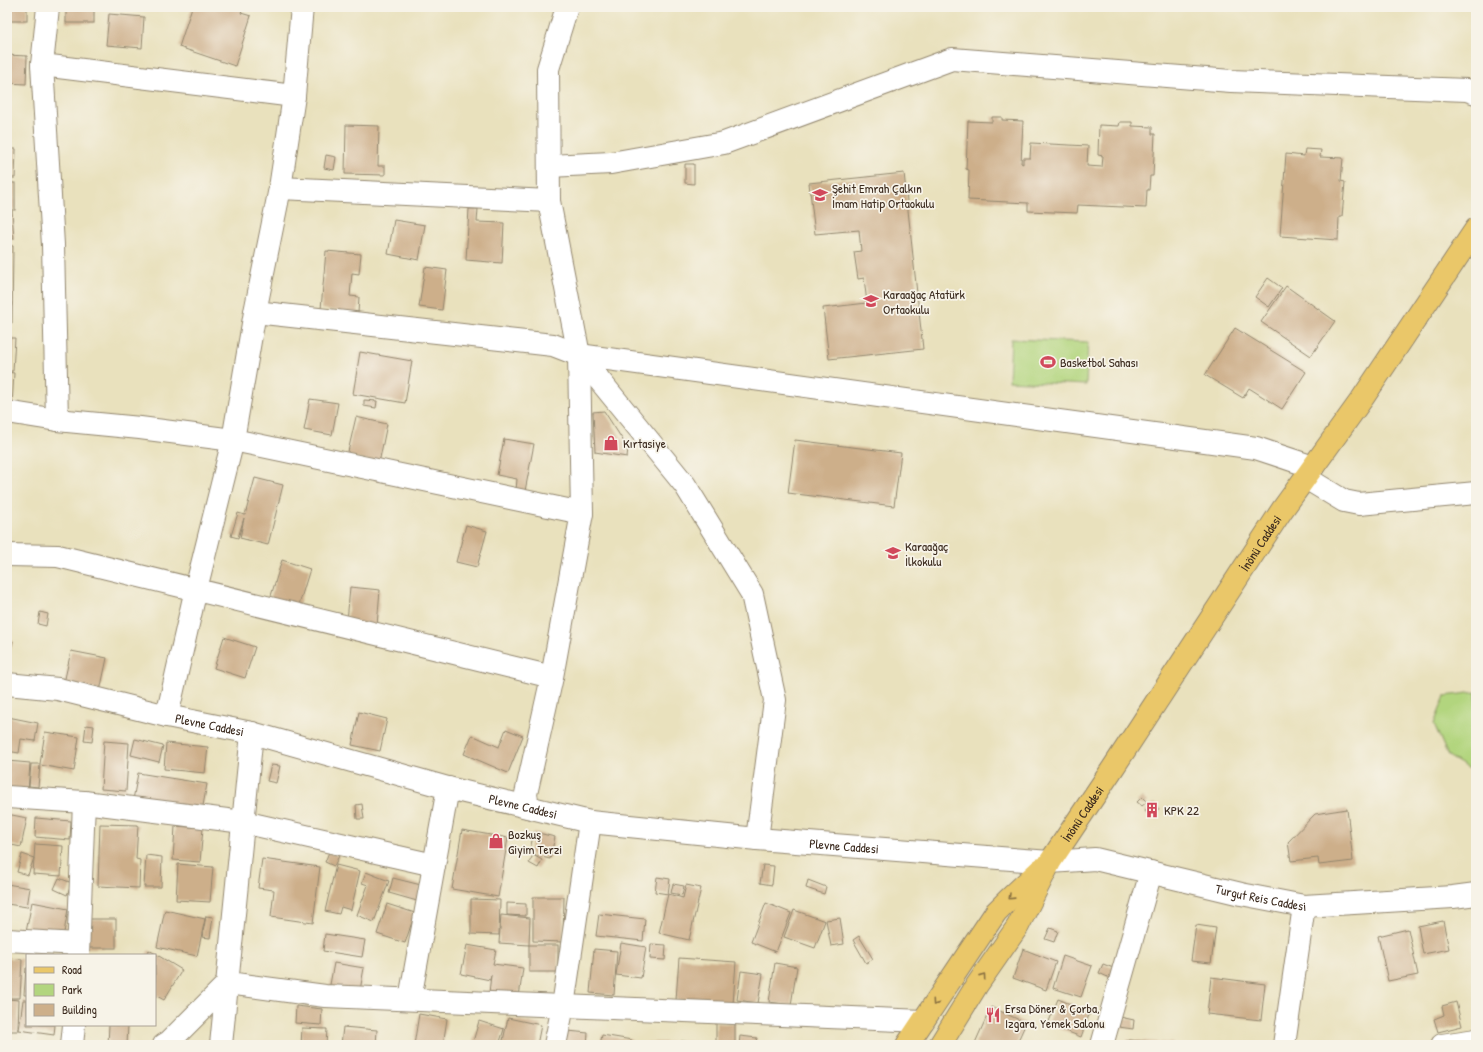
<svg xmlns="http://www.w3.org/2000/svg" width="1483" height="1052" font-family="'Patrick Hand',sans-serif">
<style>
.green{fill:#b2d57e;stroke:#76804e}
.building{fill:#cdaf8a}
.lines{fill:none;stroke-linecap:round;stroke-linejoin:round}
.minor-casing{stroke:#92866e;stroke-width:24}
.major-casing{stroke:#92866e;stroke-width:24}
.minor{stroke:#fff;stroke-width:22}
.major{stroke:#eac769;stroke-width:22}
.oneway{stroke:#8a7140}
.labels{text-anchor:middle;stroke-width:3.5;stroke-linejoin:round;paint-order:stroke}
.poi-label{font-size:13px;fill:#3b2a1e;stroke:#f7f3e8;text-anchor:start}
.street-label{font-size:13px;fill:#3b2a1e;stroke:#f7f3e8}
</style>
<rect width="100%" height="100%" fill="#f7f3e8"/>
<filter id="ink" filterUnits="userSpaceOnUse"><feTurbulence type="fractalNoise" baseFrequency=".025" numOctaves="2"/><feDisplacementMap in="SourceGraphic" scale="8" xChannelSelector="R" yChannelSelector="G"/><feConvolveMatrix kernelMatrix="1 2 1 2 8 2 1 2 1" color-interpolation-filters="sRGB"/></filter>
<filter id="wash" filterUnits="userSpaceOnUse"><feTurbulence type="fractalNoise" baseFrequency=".012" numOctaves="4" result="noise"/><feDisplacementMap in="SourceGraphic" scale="16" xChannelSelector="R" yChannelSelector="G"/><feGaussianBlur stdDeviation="0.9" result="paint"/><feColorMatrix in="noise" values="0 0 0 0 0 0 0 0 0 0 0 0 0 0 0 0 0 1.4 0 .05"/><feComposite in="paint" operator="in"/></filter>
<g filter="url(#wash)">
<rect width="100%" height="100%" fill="#e9e1bd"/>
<!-- green -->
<g class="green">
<polygon points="1011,339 1088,342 1086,385 1009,381"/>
<polygon points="1476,692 1476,770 1473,771 1448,756 1434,724 1445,696"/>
</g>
<g id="blocks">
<!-- building -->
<g class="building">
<rect x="7" y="7" width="20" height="14"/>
<rect x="66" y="7" width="28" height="16"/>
<polygon points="192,7 243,7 241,13 251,16 235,66 179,47"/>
<polygon points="109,14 144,17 142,48 106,45"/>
<polygon points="7,55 27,56 26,84 7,83"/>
<polygon points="992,117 1002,117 1002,120 1023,121 1021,163 1023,164 1023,158 1030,158 1031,143 1088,146 1087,166 1102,167 1103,156 1098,155 1099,125 1119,126 1120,122 1132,122 1132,126 1152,127 1152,134 1155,134 1153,176 1150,176 1149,190 1147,190 1146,208 1078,205 1077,213 1028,211 1028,203 968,200 969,170 966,169 968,121 992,122"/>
<polygon points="346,125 379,126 378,166 385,166 385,175 345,174"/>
<polygon points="7,149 16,149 15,178 7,178"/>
<polygon points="1305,149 1321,150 1320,157 1343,158 1341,181 1345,182 1342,217 1339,217 1338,240 1280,236 1286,154 1304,156"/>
<polygon points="326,155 336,157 334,170 324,168"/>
<polygon points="685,164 694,164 694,184 685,183"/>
<polygon points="904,173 923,349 829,359 823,308 867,303 864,278 858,279 854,252 861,251 859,230 815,234 809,183"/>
<rect x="7" y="183" width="8" height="27"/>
<polygon points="469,209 478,209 477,222 504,223 502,263 466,260"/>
<polygon points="12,211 14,239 7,239 7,212"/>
<polygon points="394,220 425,225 419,260 388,254"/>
<polygon points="7,245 13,246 12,323 7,323"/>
<polygon points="326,251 361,254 359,274 352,273 350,296 359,297 358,313 321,309"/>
<polygon points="425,267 447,270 442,310 419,307"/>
<polygon points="1268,278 1282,288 1269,307 1255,297"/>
<polygon points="1286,286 1335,321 1311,356 1261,322"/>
<polygon points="1235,328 1306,372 1282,409 1249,388 1243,398 1205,375"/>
<polygon points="7,338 15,338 13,371 7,371"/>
<polygon points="360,352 412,361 405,403 353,394"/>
<polygon points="7,372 14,373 12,406 7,406"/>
<polygon points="310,399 338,403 332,435 304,430"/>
<polygon points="364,400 377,401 376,408 364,406"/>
<polygon points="604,411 628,448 627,457 595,452 593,412"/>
<polygon points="356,417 387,424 379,463 347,456"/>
<polygon points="504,439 534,444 525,491 516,490 517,479 497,475"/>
<polygon points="795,440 901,453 894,506 788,493"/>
<polygon points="255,478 283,485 268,545 240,538 244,518 238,538 231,536 238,513 245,515"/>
<polygon points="466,525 487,531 477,567 456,562"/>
<polygon points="282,560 310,569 298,608 270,599"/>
<polygon points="350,587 380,590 377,625 347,622"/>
<polygon points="40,612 48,614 46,626 38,624"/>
<polygon points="224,637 255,647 245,678 214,668"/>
<polygon points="7,640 13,641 7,663"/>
<polygon points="71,651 107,658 100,691 64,683"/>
<polygon points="359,712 387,719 380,751 352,745"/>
<polygon points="8,717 38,723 35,741 21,739 19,753 7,751 7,724"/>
<polygon points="86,725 94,726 92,742 84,741"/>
<polygon points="506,729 523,736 508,773 464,754 472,735 499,747"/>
<polygon points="45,732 79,737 74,771 40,765 38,787 29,786 31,764 40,764"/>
<polygon points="135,739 163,746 159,762 131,755"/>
<polygon points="104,741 129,743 126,791 101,789"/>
<polygon points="166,743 208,747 205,773 164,769"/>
<polygon points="7,761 30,763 28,792 7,790"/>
<polygon points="271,765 280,766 276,783 267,781"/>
<polygon points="138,773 207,784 202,811 133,800"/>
<polygon points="1142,797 1147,802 1142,806 1137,802"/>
<polygon points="1154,803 1159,809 1150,817 1145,811"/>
<polygon points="362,804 364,819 357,819 356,805"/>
<polygon points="1347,809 1353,861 1319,865 1318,858 1291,861 1288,842 1315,814"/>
<polygon points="7,814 27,818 21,847 7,844"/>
<polygon points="36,818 71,821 70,840 35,837"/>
<polygon points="100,824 138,825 136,859 140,860 139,888 98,886"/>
<polygon points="175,826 203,828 200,862 173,860"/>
<polygon points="462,830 508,838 498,897 452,889"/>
<polygon points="534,832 555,837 550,859 529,854"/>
<polygon points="35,844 63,846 61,876 33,874"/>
<polygon points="329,852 339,856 334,866 325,862"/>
<polygon points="22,854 34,858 28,875 17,872"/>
<polygon points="146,855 162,857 161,887 144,887"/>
<polygon points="533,855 542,860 538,868 529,863"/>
<polygon points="262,859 320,867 313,923 271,917 274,890 258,888"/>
<polygon points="178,864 213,867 210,902 176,900"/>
<polygon points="336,865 360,871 351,910 341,907 339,914 325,911"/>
<polygon points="763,865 774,866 772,885 760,883"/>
<polygon points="366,872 389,881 374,922 357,915 368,885 362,883"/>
<polygon points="657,877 670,879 668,894 655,892"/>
<polygon points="59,878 72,883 67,895 54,889"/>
<polygon points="393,878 421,885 417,901 389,893"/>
<polygon points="808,880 826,887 824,894 806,888"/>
<polygon points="7,884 30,888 27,907 7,904"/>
<polygon points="673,884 684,886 682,895 671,893"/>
<polygon points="686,885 701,888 689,940 659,933 668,894 683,898"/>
<polygon points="533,897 564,897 563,942 533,941"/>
<polygon points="471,899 500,900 499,935 471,934"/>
<polygon points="32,902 68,909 63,939 26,932"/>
<polygon points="507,903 526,904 526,916 507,915"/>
<polygon points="766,903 791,913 776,952 751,942"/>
<polygon points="387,904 415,913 405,943 377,934"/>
<polygon points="165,910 205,919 197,956 157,947"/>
<polygon points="794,910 825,921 815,948 784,937"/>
<polygon points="599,914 645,919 643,941 596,936"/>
<polygon points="501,915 530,918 529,945 499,943"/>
<polygon points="206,916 213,917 210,938 202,937"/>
<polygon points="840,918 844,944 831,946 826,920"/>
<rect x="85" y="919" width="31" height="29"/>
<polygon points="1443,921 1449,949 1423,954 1418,926"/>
<polygon points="1196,925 1216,928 1211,963 1191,961"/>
<polygon points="1050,928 1058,931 1054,942 1045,939"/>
<polygon points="1408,929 1418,975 1388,981 1378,936"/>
<polygon points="325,934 365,940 362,957 323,951"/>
<polygon points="859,936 873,959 866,963 853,940"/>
<polygon points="621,943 646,947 641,978 616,975"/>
<polygon points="651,944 666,945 665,960 650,959"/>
<polygon points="467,945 496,950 493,964 523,968 519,997 489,993 491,975 490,980 461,974"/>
<rect x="529" y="945" width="29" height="27"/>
<polygon points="594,949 617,951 614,995 590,993"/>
<polygon points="1023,949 1056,962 1046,990 1013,978"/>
<polygon points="149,950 182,970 164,1000 155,995 155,955 146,955"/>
<polygon points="1063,956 1092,966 1081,997 1053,988"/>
<polygon points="7,958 22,959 20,998 7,998"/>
<polygon points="679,958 736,962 733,1004 676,1000"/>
<polygon points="334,963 364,968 359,996 329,990"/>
<polygon points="775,963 797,967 791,1005 769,1002"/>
<polygon points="1103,964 1116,969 1112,979 1099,973"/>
<polygon points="26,968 27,968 27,995 24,995"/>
<polygon points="741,971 763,974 758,1003 737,1000"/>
<polygon points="1211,977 1265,984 1261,1020 1207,1014"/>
<polygon points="7,999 19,1000 18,1031 7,1031"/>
<polygon points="1058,999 1090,1012 1081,1037 1048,1024"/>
<polygon points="23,1000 27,1000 27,1025 55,1025 54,1035 19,1030"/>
<polygon points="1456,1002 1462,1026 1438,1032 1434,1019 1444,1015 1442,1006"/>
<polygon points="296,1006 322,1009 321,1025 295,1023"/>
<polygon points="991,1007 1026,1023 1016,1045 979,1045 975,1043"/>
<polygon points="419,1014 447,1019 443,1045 414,1045"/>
<polygon points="1120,1017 1134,1020 1133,1029 1119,1027"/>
<polygon points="508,1018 541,1025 537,1045 502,1045"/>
<polygon points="479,1021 504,1029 499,1045 472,1045"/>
<polygon points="716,1023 735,1024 735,1045 716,1045"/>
<polygon points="109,1025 128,1025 127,1045 108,1045"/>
<polygon points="343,1027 377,1030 376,1045 341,1045"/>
<polygon points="302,1028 327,1029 326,1045 301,1045"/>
<polygon points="558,1030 588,1033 587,1045 556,1045"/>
<polygon points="602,1035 632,1040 632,1045 600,1045"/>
<polygon points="740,1036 757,1038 755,1045 739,1045"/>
<polygon points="1127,1040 1173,1043 1172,1045 1127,1045"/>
<polygon points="681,1041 710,1043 710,1045 681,1045"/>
<rect x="647" y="1042" width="31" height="3"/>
</g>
</g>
</g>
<g filter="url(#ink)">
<use href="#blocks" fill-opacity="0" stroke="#92866e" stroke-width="1"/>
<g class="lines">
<!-- minor casing -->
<g class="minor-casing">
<g id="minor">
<polyline points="48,7 42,65 53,245 57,420"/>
<polyline points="42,65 294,96"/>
<polyline points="549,166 611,163 724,143 952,59 1231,81 1467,90 1476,93"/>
<polyline points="280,188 549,201"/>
<polyline points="255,312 553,345 579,355 685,485 752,594 775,700 757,839"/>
<polyline points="579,355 1256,448 1313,467"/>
<polyline points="7,412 57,420 140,428 233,440 582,513"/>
<polyline points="1306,478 1344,501 1359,504 1476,493"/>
<polyline points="7,555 58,556 552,677"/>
<path id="s1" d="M7,684L58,689L167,716L252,733L448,788L590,822L757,839L1050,862L1095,859L1241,894L1304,906L1453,897L1476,894"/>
<polyline points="167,716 196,589 233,440 255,312 280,188 294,96 302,7"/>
<polyline points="7,797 84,802 243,822 434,865"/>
<polyline points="528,807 526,794 552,677 582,513 579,355 549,201 548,69 567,7"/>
<polyline points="7,940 78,944"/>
<polyline points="78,955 84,802"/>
<polyline points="410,999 448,788"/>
<polyline points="72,1045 74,1025"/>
<polyline points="164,1045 169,1042 228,983 325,996 923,1021"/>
<polyline points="221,1045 252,733"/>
<polyline points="555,1045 563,1006 590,822"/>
<polyline points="1102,1045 1151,872"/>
<polyline points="1284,1045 1304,906"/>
<polyline points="1442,1045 1476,1040"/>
</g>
</g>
<!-- major casing -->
<g class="major-casing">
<g id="major">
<polyline points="907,1045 996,912 1009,899 1041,869"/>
<path id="s2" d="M940,1045L977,985L1018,926L1050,862L1111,771L1282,510L1362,399L1476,229"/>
</g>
</g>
<!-- minor -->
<use href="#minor" class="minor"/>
<!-- major -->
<use href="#major" class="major"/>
</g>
<!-- one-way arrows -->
<defs><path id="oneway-chevron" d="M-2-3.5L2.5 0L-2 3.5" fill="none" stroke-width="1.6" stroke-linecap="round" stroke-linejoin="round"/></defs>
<g class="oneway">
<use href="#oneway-chevron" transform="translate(1011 897) rotate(136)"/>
<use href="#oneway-chevron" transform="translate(983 976) rotate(-55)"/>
<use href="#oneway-chevron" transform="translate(935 1003) rotate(125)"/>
</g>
</g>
<!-- icons -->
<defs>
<g id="school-bare" transform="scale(1.2)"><path d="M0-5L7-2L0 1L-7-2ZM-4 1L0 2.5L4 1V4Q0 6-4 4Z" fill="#d1495b" stroke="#f7f3e8" stroke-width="2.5" paint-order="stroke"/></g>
<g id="stadium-bare" transform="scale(1.2)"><path d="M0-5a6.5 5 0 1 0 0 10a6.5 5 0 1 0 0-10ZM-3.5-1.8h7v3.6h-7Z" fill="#d1495b" stroke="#f7f3e8" stroke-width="2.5" paint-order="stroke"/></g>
<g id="shop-bare" transform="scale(1.2)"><path d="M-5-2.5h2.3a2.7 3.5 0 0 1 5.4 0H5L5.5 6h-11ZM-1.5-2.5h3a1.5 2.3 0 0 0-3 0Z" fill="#d1495b" stroke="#f7f3e8" stroke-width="2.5" paint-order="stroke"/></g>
<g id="building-bare" transform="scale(1.2)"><path d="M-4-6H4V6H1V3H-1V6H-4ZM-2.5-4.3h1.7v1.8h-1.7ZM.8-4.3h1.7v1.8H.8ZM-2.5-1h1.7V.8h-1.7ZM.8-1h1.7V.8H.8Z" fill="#d1495b" stroke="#f7f3e8" stroke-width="2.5" paint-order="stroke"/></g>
<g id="restaurant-bare" transform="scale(1.2)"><path d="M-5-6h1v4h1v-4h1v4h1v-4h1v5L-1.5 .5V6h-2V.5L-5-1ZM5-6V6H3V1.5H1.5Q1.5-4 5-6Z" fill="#d1495b" stroke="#f7f3e8" stroke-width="2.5" paint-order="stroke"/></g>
</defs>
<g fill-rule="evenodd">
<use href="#school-bare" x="820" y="195"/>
<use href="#school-bare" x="871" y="301"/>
<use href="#stadium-bare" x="1048" y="362"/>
<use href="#shop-bare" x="611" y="443"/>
<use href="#school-bare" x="893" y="553"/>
<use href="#building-bare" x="1152" y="810"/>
<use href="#shop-bare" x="496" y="841"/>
<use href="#restaurant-bare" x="993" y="1015"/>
</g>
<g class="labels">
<!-- poi labels -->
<g class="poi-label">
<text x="832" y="193">Şehit Emrah Çalkın<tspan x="832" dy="15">İmam Hatip Ortaokulu</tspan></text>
<text x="883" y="299">Karaağaç Atatürk<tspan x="883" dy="15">Ortaokulu</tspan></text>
<text x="1060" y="367">Basketbol Sahası</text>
<text x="623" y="448">Kırtasiye</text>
<text x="905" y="551">Karaağaç<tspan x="905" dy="15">İlkokulu</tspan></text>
<text x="1164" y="815">KPK 22</text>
<text x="508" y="839">Bozkuş<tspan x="508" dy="15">Giyim Terzi</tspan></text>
<text x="1005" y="1013">Ersa Döner &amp; Çorba,<tspan x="1005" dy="15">Izgara, Yemek Salonu</tspan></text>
</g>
<!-- street labels -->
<g class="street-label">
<text dy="5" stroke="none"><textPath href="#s2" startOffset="596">İnönü Caddesi</textPath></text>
<text dy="5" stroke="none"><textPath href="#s1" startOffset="207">Plevne Caddesi</textPath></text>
<text dy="5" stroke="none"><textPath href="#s1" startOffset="531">Plevne Caddesi</textPath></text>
<text dy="5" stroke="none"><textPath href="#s2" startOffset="272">İnönü Caddesi</textPath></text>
<text dy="5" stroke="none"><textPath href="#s1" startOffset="855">Plevne Caddesi</textPath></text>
<text dy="5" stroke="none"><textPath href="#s1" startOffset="1277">Turgut Reis Caddesi</textPath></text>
</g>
</g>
<!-- margin -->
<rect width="1483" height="1052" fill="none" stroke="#f7f3e8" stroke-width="24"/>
<!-- legend -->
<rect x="26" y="954" width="130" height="72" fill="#f7f3e8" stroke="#aca397"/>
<rect x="34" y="967" width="20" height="6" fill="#eac769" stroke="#aca397"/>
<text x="62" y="974" font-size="12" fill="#3b2a1e">Road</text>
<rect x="34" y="984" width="20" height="12" fill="#b2d57e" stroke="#aca397"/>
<text x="62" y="994" font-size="12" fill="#3b2a1e">Park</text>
<rect x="34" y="1004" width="20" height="12" fill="#cdaf8a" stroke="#aca397"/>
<text x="62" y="1014" font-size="12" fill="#3b2a1e">Building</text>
</svg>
